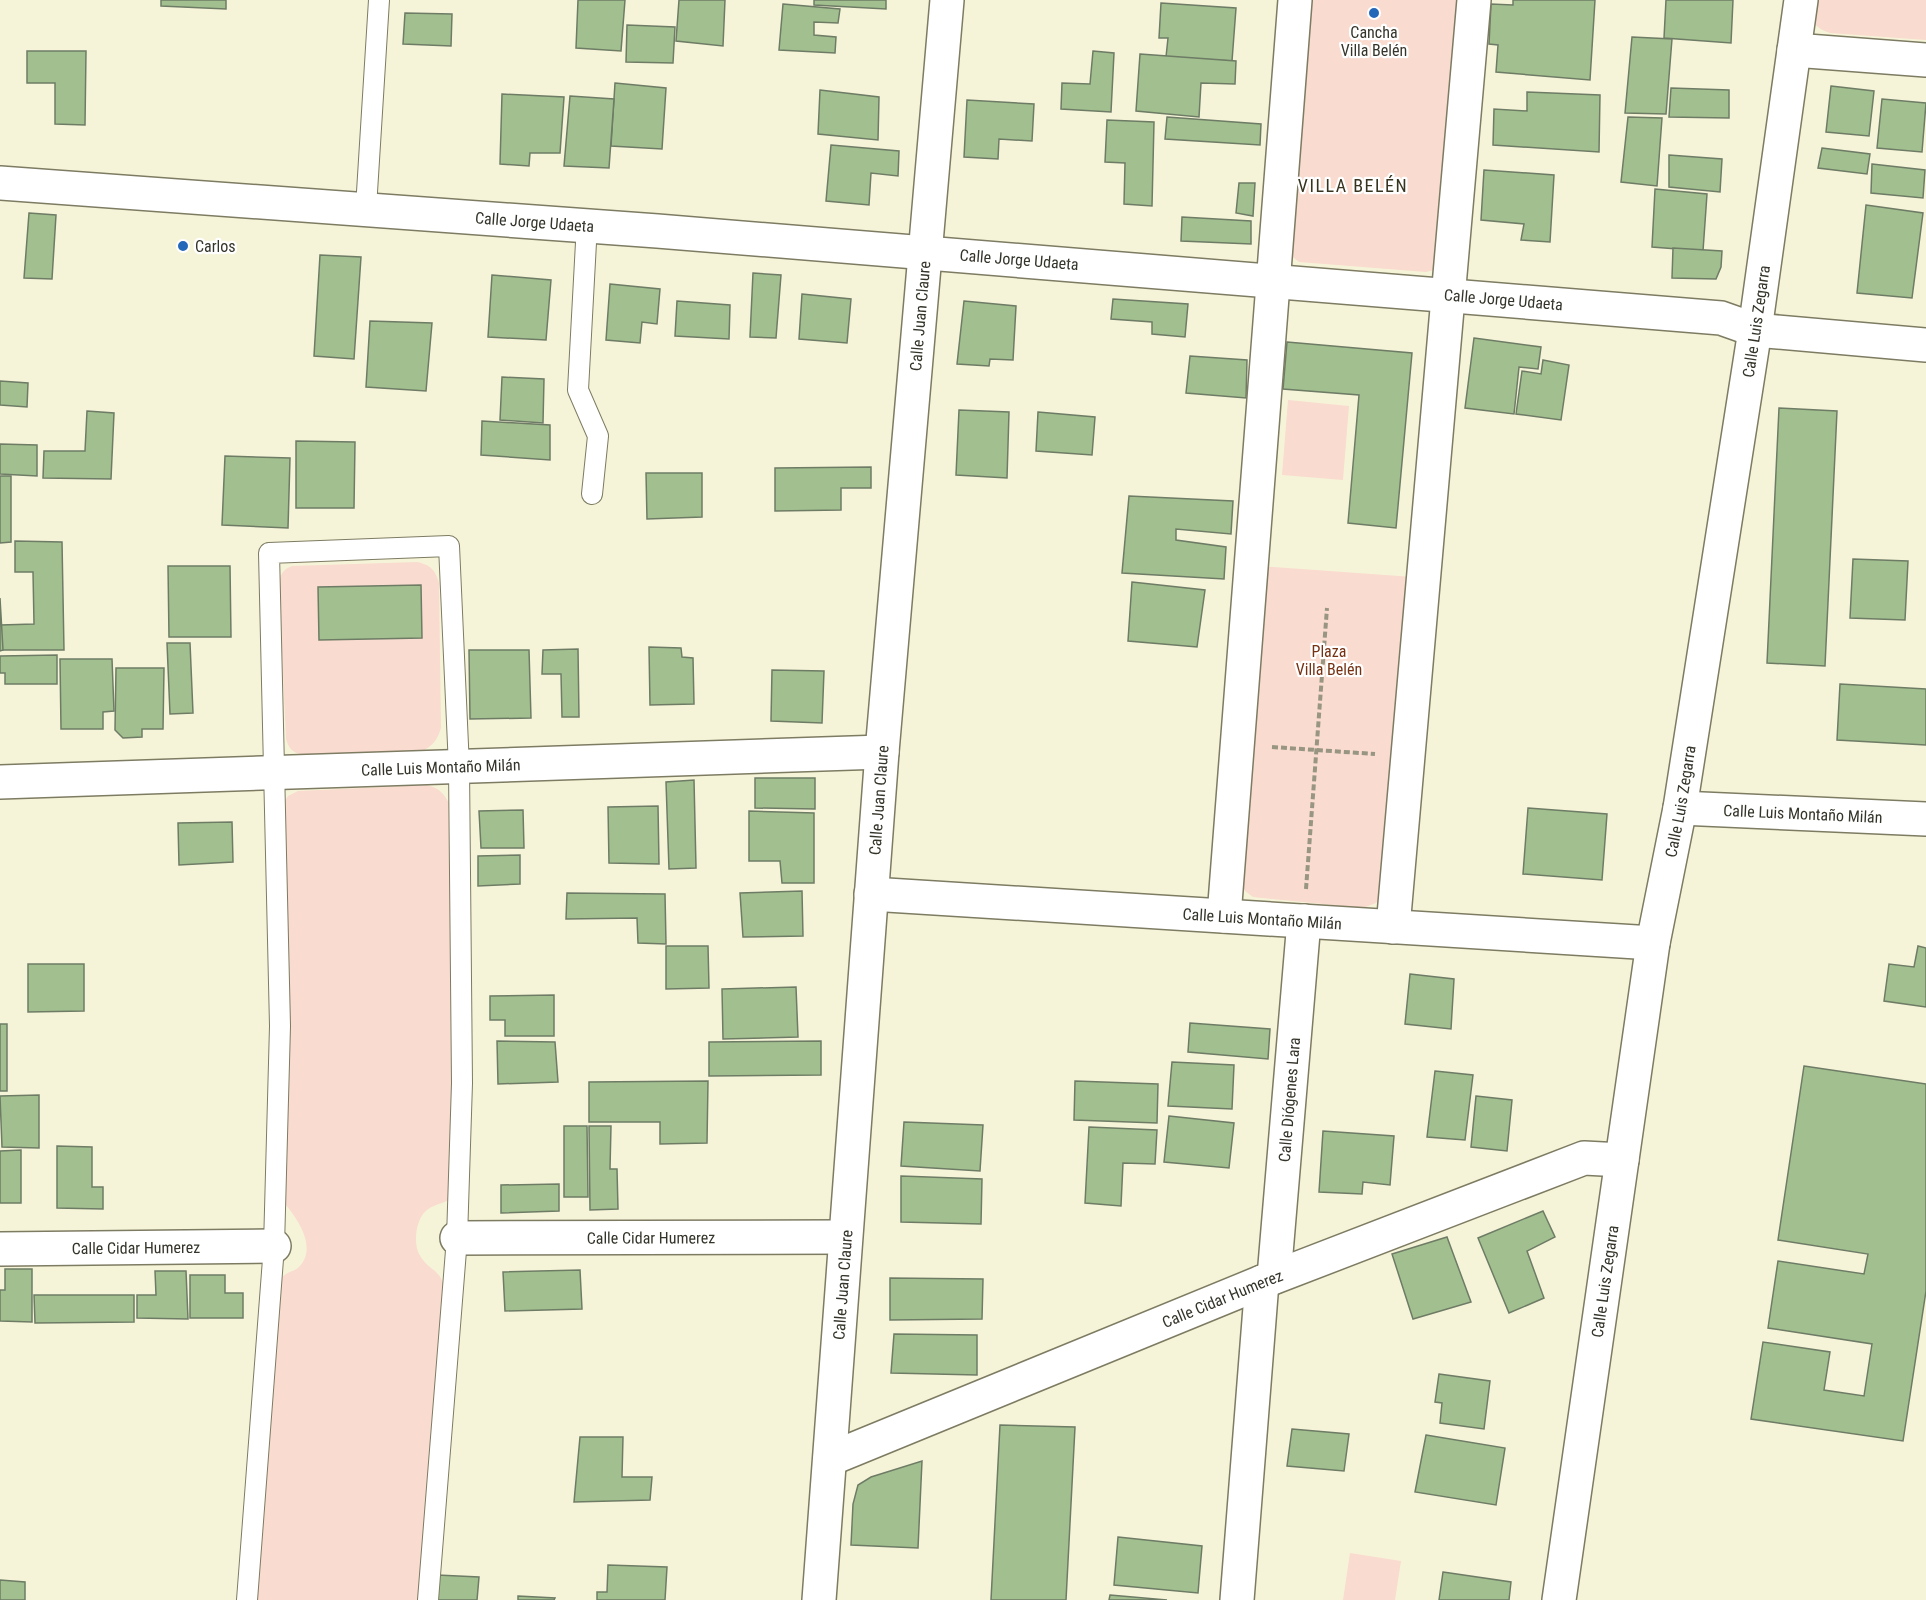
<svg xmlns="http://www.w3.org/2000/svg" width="1926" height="1600" font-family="'Roboto Condensed',sans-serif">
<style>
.green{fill:#f9dbcf}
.building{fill:#a2c08f;stroke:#6e7c66;stroke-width:1.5}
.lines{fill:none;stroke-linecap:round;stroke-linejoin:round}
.service-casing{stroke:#7d7b62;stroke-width:22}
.minor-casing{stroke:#7d7b62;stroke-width:36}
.tertiary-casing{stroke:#7d7b62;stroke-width:36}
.path{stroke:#989683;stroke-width:4;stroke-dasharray:6 3;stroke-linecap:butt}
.service{stroke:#fff;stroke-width:20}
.minor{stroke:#fff;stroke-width:33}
.tertiary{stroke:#fff;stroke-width:33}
.poi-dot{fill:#2367b8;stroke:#fff;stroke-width:2}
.labels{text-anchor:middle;stroke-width:4.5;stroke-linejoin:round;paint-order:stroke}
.poi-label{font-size:16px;fill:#35342a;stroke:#fff}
.street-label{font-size:16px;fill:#35342a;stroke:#fff}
.park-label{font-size:16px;fill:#753112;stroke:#fff}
.neighbourhood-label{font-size:18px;letter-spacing:1.5px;fill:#36341e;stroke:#fff}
</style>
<rect width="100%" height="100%" fill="#f6f4d8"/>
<!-- green -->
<g class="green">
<polygon points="1308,0 1462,0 1434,270 1426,272 1299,262 1289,254"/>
<path d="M1807,0H1926V40L1830,33C1811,27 1812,18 1807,0Z"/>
<polygon points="1288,400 1349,406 1343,480 1282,475"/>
<path d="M417,562C431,565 435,570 439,583L441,728C437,741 432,746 421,752L303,755C292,752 289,749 286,739L279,585C280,575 282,570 292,566Z"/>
<polygon points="1259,566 1413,577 1383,895 1376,903 1363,908 1253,897 1245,891 1240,881"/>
<path d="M427,785C438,788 443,792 449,803L454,1083L449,1200C443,1203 433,1205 427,1210C416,1218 413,1242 419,1254C430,1274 442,1266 446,1296L420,1600H257L275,1289C278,1285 281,1277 286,1274C290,1271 295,1271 298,1268C318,1249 299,1221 286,1205L288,1035L283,804L288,796L298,791Z"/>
<polygon points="1350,1553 1401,1561 1395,1600 1343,1600"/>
</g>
<!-- building -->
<g class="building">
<polygon points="161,0 226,0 226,9 161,6"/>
<polygon points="578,0 625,0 621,51 576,48"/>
<polygon points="679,0 725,0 723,46 676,41"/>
<polygon points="814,0 886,0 886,9 814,5"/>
<polygon points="1513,0 1595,0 1590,80 1496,72 1498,45 1489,44 1491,4 1513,5"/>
<polygon points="1666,0 1733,0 1731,43 1664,38"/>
<polygon points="1161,3 1236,8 1232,61 1166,57 1168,38 1159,38"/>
<polygon points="783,4 840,9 838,23 814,22 814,35 836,37 835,53 779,50"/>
<polygon points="405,13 452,14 451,46 403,44"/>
<polygon points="627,25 675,27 673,63 626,62"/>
<polygon points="1632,37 1672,39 1666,114 1625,113"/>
<polygon points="27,51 86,51 85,125 55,124 55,83 27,83"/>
<polygon points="1093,51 1114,53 1111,112 1061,109 1062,83 1090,84"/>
<polygon points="1140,54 1236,61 1235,84 1201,83 1199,117 1136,111"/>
<polygon points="615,83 666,88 662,149 611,146"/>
<polygon points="1831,86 1874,91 1869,136 1826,132"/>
<polygon points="1671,88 1729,90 1729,118 1669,117"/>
<polygon points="820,90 879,97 878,140 818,134"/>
<polygon points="1527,92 1600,95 1599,152 1493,145 1494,109 1527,111"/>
<polygon points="502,94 564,97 560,153 530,153 529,166 500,164"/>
<polygon points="570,96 614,99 609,168 564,166"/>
<polygon points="1882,99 1926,103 1922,152 1877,148"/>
<polygon points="967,100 1034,104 1032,141 999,139 998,159 964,157"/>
<polygon points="1167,117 1261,124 1260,145 1165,139"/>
<polygon points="1628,117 1662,118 1657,186 1621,182"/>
<polygon points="1107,120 1154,122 1152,206 1124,204 1125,163 1105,162"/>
<polygon points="831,145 899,151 898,176 871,173 869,205 826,201"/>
<polygon points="1822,148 1870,154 1867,174 1818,168"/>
<polygon points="1669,155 1722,159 1720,192 1669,187"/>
<polygon points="1872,164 1925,170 1923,198 1871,193"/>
<polygon points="1484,170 1554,175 1550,242 1521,240 1524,224 1481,220"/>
<polygon points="1239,183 1255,183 1253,216 1236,213"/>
<polygon points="1655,189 1707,194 1703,251 1652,247"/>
<polygon points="1866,205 1923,213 1912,298 1857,293"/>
<polygon points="29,213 56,215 52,279 24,278"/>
<polygon points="1182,217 1251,221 1251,244 1181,241"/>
<polygon points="1673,248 1722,251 1721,267 1716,279 1672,278"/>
<polygon points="320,255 361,257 354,359 314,356"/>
<polygon points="753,273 781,275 776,338 750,337"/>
<polygon points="492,275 551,280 546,340 488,337"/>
<polygon points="610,284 660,289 657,324 642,322 640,343 606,340"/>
<polygon points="802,294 851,299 847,343 799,339"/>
<polygon points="1113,299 1188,304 1185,337 1152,334 1152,322 1111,319"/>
<polygon points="677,301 730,305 729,339 675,336"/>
<polygon points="964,301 1016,306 1013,360 990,359 989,366 957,364"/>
<polygon points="370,321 432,323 426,391 366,387"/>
<polygon points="1474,338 1541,347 1538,369 1519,367 1514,414 1465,408"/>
<polygon points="1287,342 1412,353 1396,528 1348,523 1359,395 1283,389"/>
<polygon points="1190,356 1247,360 1246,398 1186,393"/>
<polygon points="1543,360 1569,365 1561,420 1516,414 1522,371 1541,374"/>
<polygon points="502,377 544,379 543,423 500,420"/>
<polygon points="0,381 28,383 27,407 0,405"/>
<polygon points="1779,408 1837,411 1825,666 1767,663"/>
<polygon points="959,410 1009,412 1007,478 956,475"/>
<polygon points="87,411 114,413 111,479 43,478 44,451 85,451"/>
<polygon points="1038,412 1095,417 1092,455 1036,451"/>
<polygon points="482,421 550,425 550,460 481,455"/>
<polygon points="296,441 355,442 354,508 296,508"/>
<polygon points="0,444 37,445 37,476 0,474"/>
<polygon points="225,456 290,458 288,528 222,525"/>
<polygon points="871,467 871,488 841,488 841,510 775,511 775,468"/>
<polygon points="646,473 702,473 702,517 647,519"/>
<polygon points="0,476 11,476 11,542 0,543"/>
<polygon points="1129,496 1233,501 1231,534 1176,529 1176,540 1226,547 1224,579 1122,573"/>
<polygon points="15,541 62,542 64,650 0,650 0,625 34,624 33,572 15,572"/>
<polygon points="1853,559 1908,561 1905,620 1850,618"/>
<polygon points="168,566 230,566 231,637 169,637"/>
<polygon points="1132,582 1205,590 1197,647 1128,641"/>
<polygon points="421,585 422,638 319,640 318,587"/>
<polygon points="0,598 3,650 0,651"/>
<polygon points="167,643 190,643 193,713 170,714"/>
<polygon points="649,647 681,648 682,657 693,658 694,704 650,705"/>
<polygon points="578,649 579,717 562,717 561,674 542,674 543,650"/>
<polygon points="469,650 529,650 531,718 470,719"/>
<polygon points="57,655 57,684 5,684 5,673 0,673 0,656"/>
<polygon points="60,659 112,659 114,711 103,712 103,729 61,729"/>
<polygon points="116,668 164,668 163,729 142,729 142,737 123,738 115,730"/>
<polygon points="772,670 824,671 822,723 771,721"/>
<polygon points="1840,684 1926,689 1926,745 1837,740"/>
<polygon points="755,778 815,778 815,809 755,808"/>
<polygon points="694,780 696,868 669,869 666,782"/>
<polygon points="658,806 659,864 609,863 608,807"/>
<polygon points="1528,808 1607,814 1602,880 1523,874"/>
<polygon points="523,810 524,848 481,848 479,811"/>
<polygon points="749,811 814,813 814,883 782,883 780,861 749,861"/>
<polygon points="232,822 233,862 179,865 178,823"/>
<polygon points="520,855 520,884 478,886 478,856"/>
<polygon points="802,891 803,936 743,937 740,893"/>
<polygon points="567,893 665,894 666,944 638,943 637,918 566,919"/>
<polygon points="666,946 708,946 709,988 666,989"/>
<polygon points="1918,946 1926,948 1926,1007 1884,1001 1889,964 1914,967"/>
<polygon points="28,964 84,964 84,1011 28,1012"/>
<polygon points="1410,974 1454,979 1451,1029 1405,1024"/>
<polygon points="796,987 798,1037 723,1039 722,989"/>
<polygon points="554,995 554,1036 505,1036 505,1020 490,1020 490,996"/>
<polygon points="1190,1023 1270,1029 1268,1059 1188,1052"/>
<rect x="0" y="1024" width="7" height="67"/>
<polygon points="497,1041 555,1042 558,1082 498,1084"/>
<polygon points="821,1041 821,1075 709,1076 709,1042"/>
<polygon points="1172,1062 1234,1065 1232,1109 1168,1106"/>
<polygon points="1804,1066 1926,1084 1926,1291 1903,1441 1751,1419 1763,1342 1830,1352 1824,1390 1864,1396 1872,1344 1768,1328 1778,1261 1864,1274 1868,1254 1778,1240"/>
<polygon points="1435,1071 1473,1075 1465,1140 1427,1137"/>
<polygon points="708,1081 707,1143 660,1144 660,1122 589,1122 589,1082"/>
<polygon points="1075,1081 1158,1084 1157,1123 1074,1120"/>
<polygon points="39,1095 39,1148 2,1147 0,1096"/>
<polygon points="1476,1096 1512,1100 1507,1151 1471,1147"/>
<polygon points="1169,1116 1234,1123 1229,1168 1164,1162"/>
<polygon points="904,1122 983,1125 980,1171 901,1166"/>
<polygon points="564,1126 587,1126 588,1197 564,1197"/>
<polygon points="589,1126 611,1126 610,1169 617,1169 618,1209 590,1210"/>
<polygon points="1089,1127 1157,1130 1155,1164 1123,1163 1121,1206 1085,1203"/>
<polygon points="1323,1131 1394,1136 1390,1185 1363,1182 1362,1194 1319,1192"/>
<polygon points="57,1146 92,1147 92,1187 103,1187 103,1209 57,1208"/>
<polygon points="21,1150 21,1203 0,1203 0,1151"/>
<polygon points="901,1176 982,1179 981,1224 901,1222"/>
<polygon points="559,1184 559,1211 501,1213 501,1185"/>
<polygon points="1543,1211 1555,1237 1527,1251 1544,1298 1509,1313 1478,1238"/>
<polygon points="1447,1237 1471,1302 1413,1319 1392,1254"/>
<polygon points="5,1269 32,1269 32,1322 0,1321 0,1290 5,1290"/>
<polygon points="580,1270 582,1309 505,1311 503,1272"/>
<polygon points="155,1271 186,1271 188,1319 137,1318 137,1295 156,1295"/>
<polygon points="190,1275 225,1275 225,1293 243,1293 243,1318 190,1318"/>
<polygon points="890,1278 983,1279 982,1319 890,1320"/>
<polygon points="34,1295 134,1295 134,1322 35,1323"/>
<polygon points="894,1334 977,1335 977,1375 891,1373"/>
<polygon points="1439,1374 1490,1381 1484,1429 1440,1423 1442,1403 1435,1402"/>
<polygon points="1000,1425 1075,1427 1066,1600 991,1600"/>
<polygon points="1292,1429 1349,1434 1344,1471 1287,1466"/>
<polygon points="1426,1435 1505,1448 1496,1505 1415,1492"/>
<polygon points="580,1437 623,1437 622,1477 652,1477 650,1500 574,1502"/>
<polygon points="922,1461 918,1548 851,1545 853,1504 858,1485 871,1477"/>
<polygon points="1118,1537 1202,1546 1198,1593 1114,1585"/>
<polygon points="608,1565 667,1567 665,1600 597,1600 597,1592 607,1592"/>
<polygon points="1443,1572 1511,1582 1509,1600 1439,1600"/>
<polygon points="437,1575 479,1577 477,1600 435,1600"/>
<polygon points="0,1580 25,1582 25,1600 0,1600"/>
<polygon points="1110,1595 1167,1600 1109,1600"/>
<polygon points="518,1596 555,1598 554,1600 518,1600"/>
</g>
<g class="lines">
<!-- service casing -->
<g class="service-casing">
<g id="service">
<polyline points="366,208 379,0"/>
<polyline points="587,224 578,390 598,436 592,494"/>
<polyline points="247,1600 274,1246 280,1026 269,553 449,546 459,767 462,1083 457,1238 428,1600"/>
</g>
</g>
<!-- minor casing -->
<g class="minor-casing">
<g id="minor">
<polyline points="1794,50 1926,60"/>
<path id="s1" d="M0,183C574,223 1148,268 1721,318L1755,330L1926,345"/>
<path id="s2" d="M0,782L882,752"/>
<path id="s3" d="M1680,808L1926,819"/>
<path id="s4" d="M871,894L1653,943"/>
<polyline points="1224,916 1295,0"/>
<polyline points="1393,927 1474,0"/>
<path id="s5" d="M457,1238L845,1237"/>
<path id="s6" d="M0,1249L274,1246"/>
<path id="s7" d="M1274,1277L1304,921"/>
<path id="s8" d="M830,1459L1262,1282L1584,1158L1622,1160"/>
<polyline points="1237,1600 1262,1282"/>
<path id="s9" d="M1559,1600L1653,943L1680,808L1755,330L1801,0"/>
</g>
</g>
<!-- tertiary casing -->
<g class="tertiary-casing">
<g id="tertiary">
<path id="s10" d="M819,1600L882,752L947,0"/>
</g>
</g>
<!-- path -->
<g class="path">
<polyline points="1272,747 1375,754"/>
<polyline points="1306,889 1327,608"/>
</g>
<!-- service -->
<use href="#service" class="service"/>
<!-- minor -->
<use href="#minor" class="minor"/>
<!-- tertiary -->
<use href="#tertiary" class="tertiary"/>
</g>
<!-- markers -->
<g class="poi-dot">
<circle cx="1374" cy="13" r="6"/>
<circle cx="183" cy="246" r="6"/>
</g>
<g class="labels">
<!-- poi labels -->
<g class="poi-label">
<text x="1374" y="38">Cancha<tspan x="1374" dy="18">Villa Belén</tspan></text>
<text x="195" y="252" text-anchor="start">Carlos</text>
</g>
<!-- street labels -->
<g class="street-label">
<text dy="6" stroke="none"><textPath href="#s1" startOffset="536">Calle Jorge Udaeta</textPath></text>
<text dy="6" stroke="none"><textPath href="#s1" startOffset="1022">Calle Jorge Udaeta</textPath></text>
<text dy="6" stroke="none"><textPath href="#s1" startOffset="1508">Calle Jorge Udaeta</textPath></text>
<text dy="6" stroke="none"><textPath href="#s10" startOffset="1288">Calle Juan Claure</textPath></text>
<text dy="6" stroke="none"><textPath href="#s9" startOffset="1294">Calle Luis Zegarra</textPath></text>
<text dy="6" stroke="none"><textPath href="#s2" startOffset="441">Calle Luis Montaño Milán</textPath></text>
<text dy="6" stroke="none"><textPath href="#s10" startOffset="802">Calle Juan Claure</textPath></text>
<text dy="6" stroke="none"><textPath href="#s9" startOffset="808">Calle Luis Zegarra</textPath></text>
<text dy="6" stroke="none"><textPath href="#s3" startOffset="123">Calle Luis Montaño Milán</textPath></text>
<text dy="6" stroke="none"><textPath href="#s4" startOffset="392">Calle Luis Montaño Milán</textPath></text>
<text dy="6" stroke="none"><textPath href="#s7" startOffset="178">Calle Diógenes Lara</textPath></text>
<text dy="6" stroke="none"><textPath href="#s5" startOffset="194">Calle Cidar Humerez</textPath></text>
<text dy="6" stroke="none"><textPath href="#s6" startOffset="136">Calle Cidar Humerez</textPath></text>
<text dy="6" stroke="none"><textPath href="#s9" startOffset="322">Calle Luis Zegarra</textPath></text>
<text dy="6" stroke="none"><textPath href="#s10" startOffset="316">Calle Juan Claure</textPath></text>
<text dy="6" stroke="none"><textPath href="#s8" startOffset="424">Calle Cidar Humerez</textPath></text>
</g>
<!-- park labels -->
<g class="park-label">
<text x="1329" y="657">Plaza<tspan x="1329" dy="18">Villa Belén</tspan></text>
</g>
<!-- neighbourhood labels -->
<g class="neighbourhood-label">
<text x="1353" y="192">VILLA BELÉN</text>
</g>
</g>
</svg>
